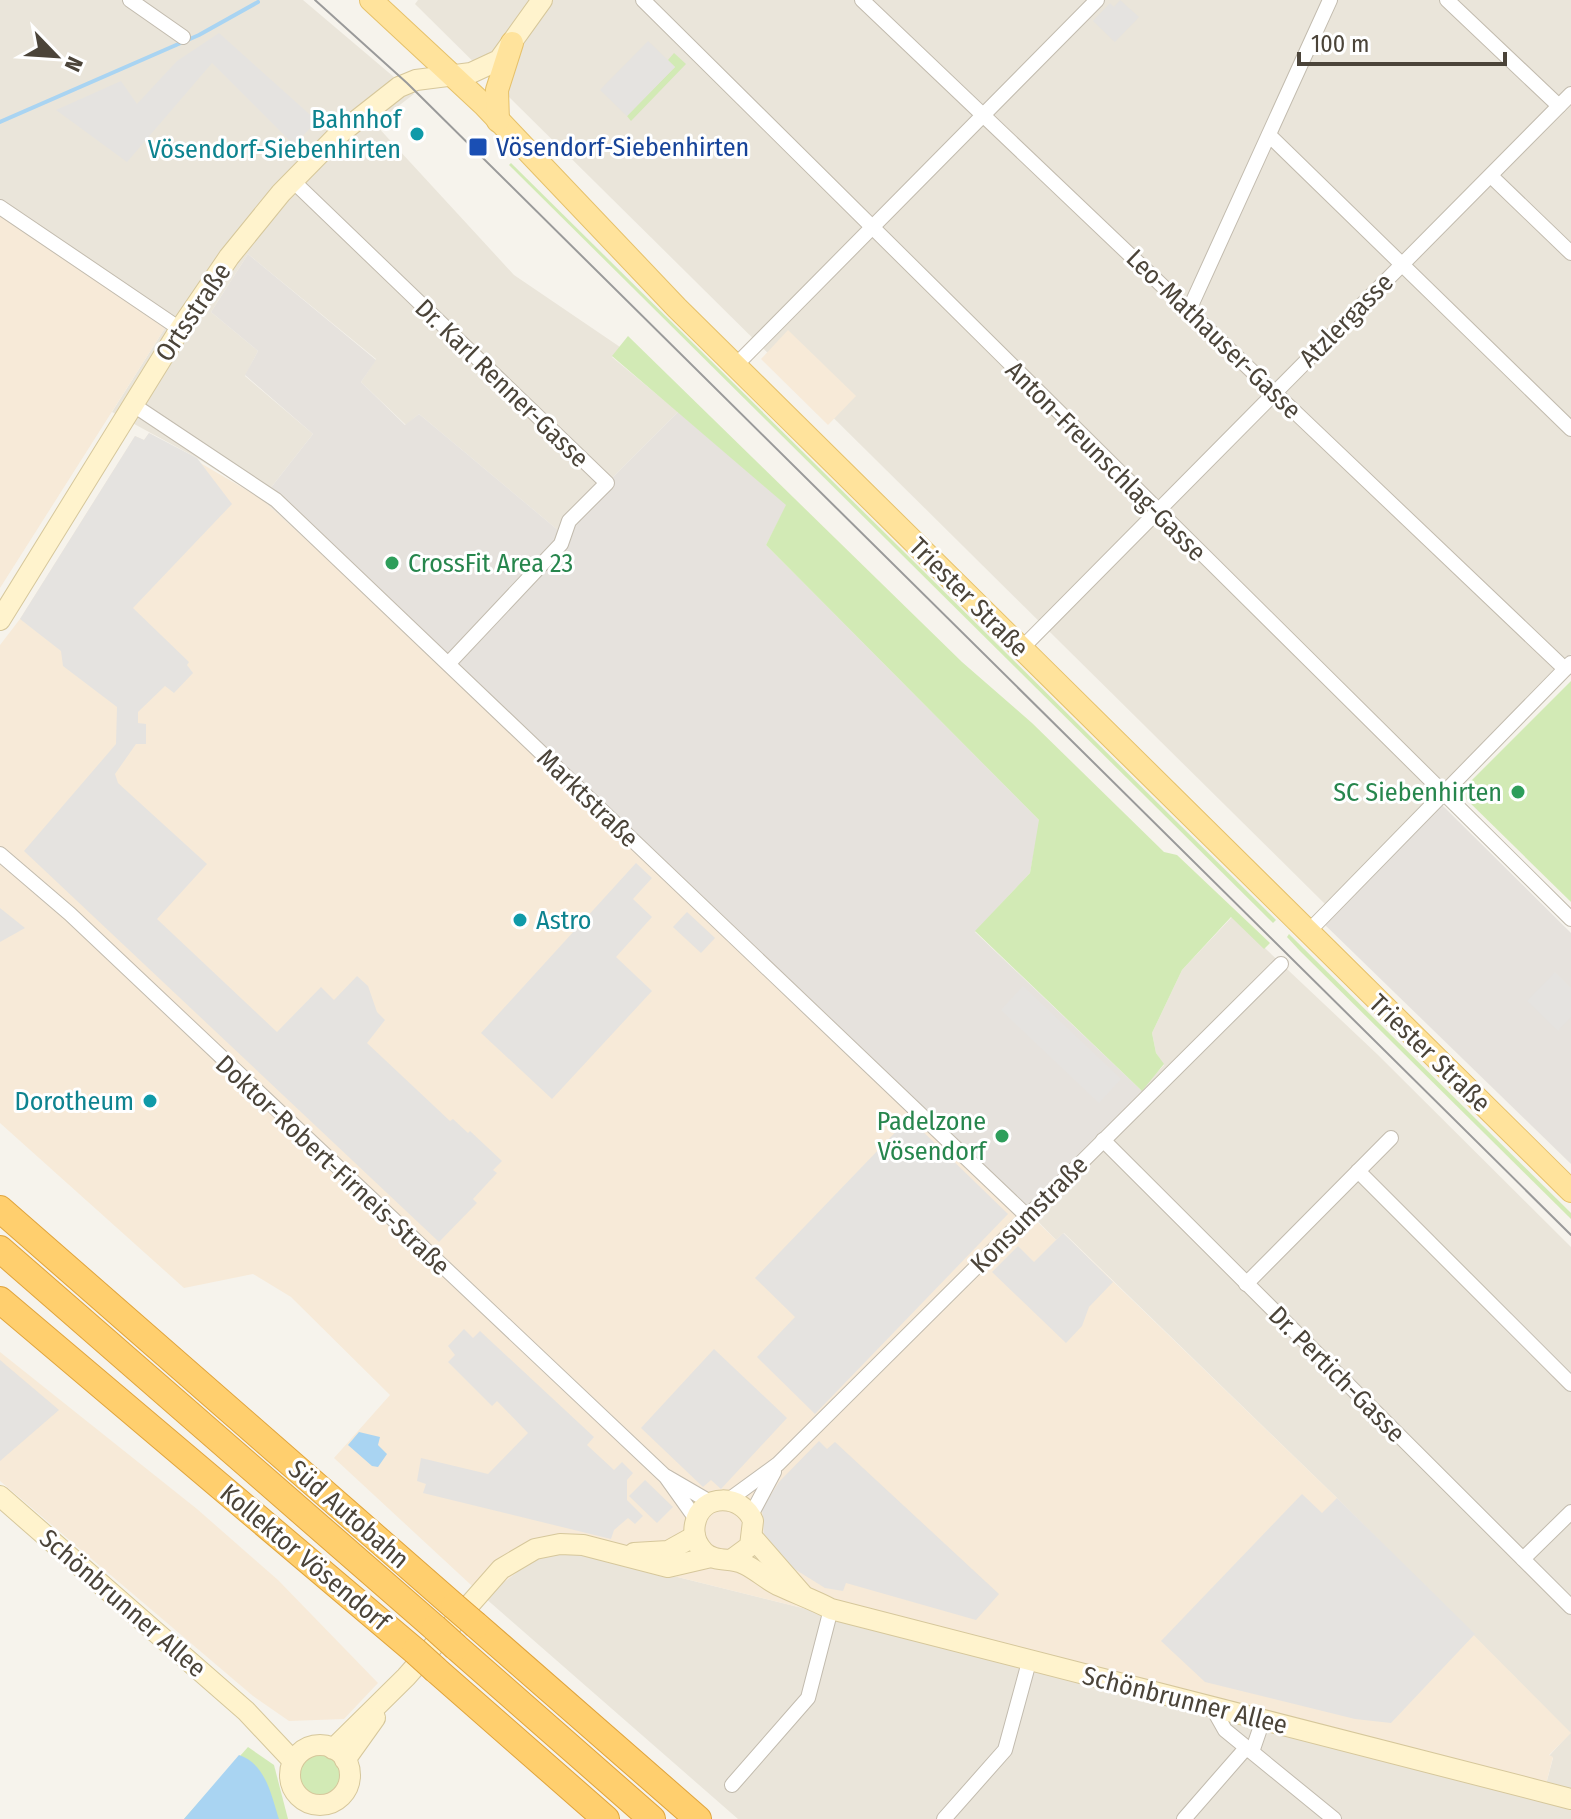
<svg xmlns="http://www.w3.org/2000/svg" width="1571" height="1819" font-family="'Fira Sans Condensed',sans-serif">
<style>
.residential{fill:#eae5da}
.commercial{fill:#f7ead8}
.industrial{fill:#e6e2dd}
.green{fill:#d2eab5}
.parking{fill:#e5e3e0}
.water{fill:#a9d4f2}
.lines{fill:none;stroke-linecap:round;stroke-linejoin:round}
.stream{stroke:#a9d4f2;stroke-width:4}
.minor-casing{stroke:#c2bbae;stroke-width:16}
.secondary-casing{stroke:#d6c79b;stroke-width:22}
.primary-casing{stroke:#e6c16a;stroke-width:24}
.motorway-casing{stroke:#e0a43c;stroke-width:28}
.minor{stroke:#fff;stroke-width:14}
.secondary{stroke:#fff3cd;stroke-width:20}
.primary{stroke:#ffe39c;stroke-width:22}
.motorway{stroke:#ffcf6e;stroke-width:26}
.tram{stroke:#9a9a9a;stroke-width:2}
.motorway-bridge-casing{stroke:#e0a43c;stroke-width:28;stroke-linecap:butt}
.motorway-bridge{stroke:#ffcf6e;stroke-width:26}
.culture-dot{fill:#0f9aa8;stroke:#fff;stroke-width:3}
.transit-dot{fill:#1a4fb4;stroke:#fff;stroke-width:3}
.leisure-dot{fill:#2e9e5b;stroke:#fff;stroke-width:3}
.labels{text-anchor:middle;stroke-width:6;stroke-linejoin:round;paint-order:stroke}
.culture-label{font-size:26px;fill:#0d838f;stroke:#fff;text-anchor:end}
.transit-label{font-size:26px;fill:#164399;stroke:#fff;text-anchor:start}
.street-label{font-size:26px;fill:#4b4439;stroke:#fff}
.leisure-label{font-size:26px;fill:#27864d;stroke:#fff;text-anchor:end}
</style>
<rect width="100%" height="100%" fill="#f6f3ec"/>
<!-- residential -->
<g class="residential">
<polygon points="0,0 303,0 414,94 375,124 514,275 620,347 612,357 678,412 559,531 419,414 406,425 361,382 376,359 248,254 211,312 258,351 245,376 313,434 262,499 197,458 112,412 165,328 0,215"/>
<polygon points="418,0 1571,0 1571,654 1326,905 415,4"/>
<polygon points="1232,917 1377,1054 1571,1247 1571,1819 738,1819 484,1597 541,1554 581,1553 1544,1792 1553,1758 1549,1756 1570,1733 1337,1498 1064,1233 1056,1240 1027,1210 1164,1065 1156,1053 1152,1033 1182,970"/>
</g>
<!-- commercial -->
<g class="commercial">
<polygon points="0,215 165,328 0,588"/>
<polygon points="788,330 856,396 828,425 761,359"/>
<polygon points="149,433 262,499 823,1014 1056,1240 1063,1233 1337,1498 1571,1733 1549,1755 1553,1757 1544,1792 581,1553 541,1554 484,1597 334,1458 390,1395 291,1297 253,1274 184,1288 0,1123 0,645 20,619 135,436 144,440"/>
<polygon points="0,1352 197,1509 278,1580 378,1683 344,1719 289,1721 253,1696 0,1481"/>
</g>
<!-- industrial -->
<g class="industrial">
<polygon points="248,254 376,360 361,382 405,425 419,414 559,531 678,412 787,505 766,545 1040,821 1030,873 975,932 1142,1091 1027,1210 823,1014 262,499 313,434 245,375 258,351 211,312"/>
<polygon points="1441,804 1571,933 1571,1164 1323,923"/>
</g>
<!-- green -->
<g class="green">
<polygon points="674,53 686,64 631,121 627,116 675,67 668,60"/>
<polygon points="511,163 1276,920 1273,923 509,165"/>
<polygon points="628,336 962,662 1032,723 1164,852 1177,855 1270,943 1264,949 1231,917 1182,970 1152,1033 1156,1053 1164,1064 1142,1091 975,931 1030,873 1039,820 766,545 786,505 612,356"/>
<polygon points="1571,681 1571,902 1465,798 1465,787"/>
<polygon points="1289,934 1571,1213 1571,1219 1300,951 1287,937"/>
<polygon points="248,1747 274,1765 288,1819 184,1819"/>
<circle cx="320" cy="1775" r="22"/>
</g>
<!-- parking -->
<g class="parking">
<polygon points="1120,0 1139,17 1115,42 1093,21 1110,3 1114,7"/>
<polygon points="219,33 317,121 294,145 212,63 127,162 56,110 121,81 137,104 177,61"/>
<polygon points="648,41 675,67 627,116 600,90"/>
<polygon points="149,433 197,458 232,504 133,608 189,662 187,665 193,673 174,693 165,686 138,712 138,723 146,724 146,744 136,744 115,774 118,783 207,864 157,919 277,1032 321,987 334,1000 357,976 368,986 377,1012 385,1020 367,1043 450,1121 453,1119 468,1133 470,1131 502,1161 493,1170 497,1173 473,1199 477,1203 439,1242 24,851 116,744 117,707 63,666 61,651 20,619 135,436 144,440"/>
<polygon points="636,863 652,878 633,899 652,917 616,957 652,991 552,1099 481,1033"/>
<polygon points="0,908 25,928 0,942"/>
<polygon points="687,912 715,938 701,953 673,927"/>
<polygon points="1555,972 1571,988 1571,1017 1558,1031 1527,1001"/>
<polygon points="1023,986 1121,1079 1099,1103 1001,1010"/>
<polygon points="909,1118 1008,1214 815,1414 757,1357 795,1317 755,1278"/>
<polygon points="1063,1233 1113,1282 1089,1307 1082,1326 1066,1343 992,1272 1018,1246 1034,1262"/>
<polygon points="464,1329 473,1338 480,1331 594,1437 587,1445 614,1470 622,1462 633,1473 627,1480 627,1500 643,1516 635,1524 628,1518 614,1530 611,1539 423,1493 426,1484 417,1481 421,1458 488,1474 528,1433 497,1401 492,1406 448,1362 455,1355 448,1346"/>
<polygon points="714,1349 787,1418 721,1489 711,1480 703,1487 641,1428"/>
<polygon points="0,1360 59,1410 0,1461"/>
<polygon points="819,1441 827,1449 835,1442 999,1594 976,1620 846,1583 843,1591 825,1588 780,1560 764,1537 762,1509 779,1482"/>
<polygon points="645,1480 673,1507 657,1523 629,1496"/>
<polygon points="1302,1494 1322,1513 1337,1498 1475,1634 1391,1723 1355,1719 1205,1682 1161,1641"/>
</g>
<!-- water -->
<g class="water">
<polygon points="359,1432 380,1437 378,1445 387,1454 378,1467 372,1466 348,1445"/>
<path d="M239,1755C266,1764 271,1795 279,1819H184Z"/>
</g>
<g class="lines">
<!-- stream -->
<polyline class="stream" points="0,122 199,35 258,2"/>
<!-- minor casing -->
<g class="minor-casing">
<g id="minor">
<polyline points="130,0 183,37"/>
<polyline points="643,0 1571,919"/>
<polyline points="862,0 1565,669"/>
<polyline points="1447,0 1559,106"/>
<polyline points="1269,135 1571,429"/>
<polyline points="1491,176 1571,253"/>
<polyline points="293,181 607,483 569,521 561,544 449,663"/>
<polyline points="0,207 180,329"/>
<polyline points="1189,310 1330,0"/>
<polyline points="736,365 1097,0"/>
<polyline points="132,404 276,500 1026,1215"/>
<polyline points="1021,649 1571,94"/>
<polyline points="0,854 70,914 666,1477 696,1519"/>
<polyline points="1308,932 1571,663"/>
<polyline points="1103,1140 1571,1607"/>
<polyline points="1358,1171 1571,1384"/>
<polyline points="1246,1284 1391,1138"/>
<polyline points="667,1477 710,1502"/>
<polyline points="730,1499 778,1464 1281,964"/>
<polyline points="751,1515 774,1472"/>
<polyline points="1523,1559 1571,1512"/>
<polyline points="1212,1707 1225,1730 1334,1819"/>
<polyline points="1252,1752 1263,1720"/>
<polyline points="732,1785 808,1698 831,1609"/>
<polyline points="944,1819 1005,1750 1029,1662"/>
<polyline points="1184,1819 1246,1748"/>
</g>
</g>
<!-- secondary casing -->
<g class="secondary-casing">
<g id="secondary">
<polyline points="0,620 180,329 229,257 281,193 338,135 399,87 416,80 471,73 499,60 542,0"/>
<polyline points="0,1496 246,1711 293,1761"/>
<polyline points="753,1538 802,1594"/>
<polyline points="634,1553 668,1551 695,1536"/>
<path d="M731,1560L750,1546L753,1521C743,1494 701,1492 695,1524C693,1534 696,1544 704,1552C715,1563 731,1557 744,1564C757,1570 768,1581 780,1586C797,1594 814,1600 831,1609L1571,1799"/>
<circle cx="320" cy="1775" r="30"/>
<polyline points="333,1749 406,1677 501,1569 535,1549 560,1544 583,1545 668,1567 711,1557"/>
<polyline points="345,1760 375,1718"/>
</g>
</g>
<!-- primary casing -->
<g class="primary-casing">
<g id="primary">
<polyline points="371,0 484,105 677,308 1571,1191"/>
<polyline points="498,121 497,90 512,43"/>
</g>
</g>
<!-- motorway casing -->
<g class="motorway-casing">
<g id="motorway">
<polyline points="0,1209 454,1606"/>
<polyline points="0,1249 435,1628"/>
<polyline points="0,1300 415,1651"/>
<polyline points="476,1625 698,1819"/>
<polyline points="456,1647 652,1819"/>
<polyline points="436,1670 606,1819"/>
</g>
</g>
<!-- minor -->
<use href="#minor" class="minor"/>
<!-- secondary -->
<use href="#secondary" class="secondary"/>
<!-- primary -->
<use href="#primary" class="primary"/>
<!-- motorway -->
<use href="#motorway" class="motorway"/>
<!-- tram -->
<polyline class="tram" points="315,0 407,83 1571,1235"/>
<!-- motorway-bridge casing -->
<g class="motorway-bridge-casing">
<g id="motorway-bridge">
<polyline points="454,1606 476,1625"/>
<polyline points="435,1628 456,1647"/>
<polyline points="415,1651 436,1670"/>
</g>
</g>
<!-- motorway-bridge -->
<use href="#motorway-bridge" class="motorway-bridge"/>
</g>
<!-- markers -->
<g class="culture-dot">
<circle cx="417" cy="134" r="8"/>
<circle cx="520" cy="920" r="8"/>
<circle cx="150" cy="1101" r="8"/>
</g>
<rect class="transit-dot" x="468" y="137" width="20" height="20" rx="4"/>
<g class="leisure-dot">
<circle cx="392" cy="563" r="8"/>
<circle cx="1518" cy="792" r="8"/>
<circle cx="1002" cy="1136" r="8"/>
</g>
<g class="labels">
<!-- culture labels -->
<g class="culture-label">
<text x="401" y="128">Bahnhof<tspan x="401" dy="30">Vösendorf-Siebenhirten</tspan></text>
<text x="536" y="929" text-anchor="start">Astro</text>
<text x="134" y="1110">Dorotheum</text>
</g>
<!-- transit labels -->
<g class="transit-label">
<text x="496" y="156">Vösendorf-Siebenhirten</text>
</g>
<!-- street labels -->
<g class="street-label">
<text transform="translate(193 312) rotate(-56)" y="9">Ortsstraße</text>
<text transform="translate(1346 320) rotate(-45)" y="9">Atzlergasse</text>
<text transform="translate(1214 334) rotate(44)" y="9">Leo-Mathauser-Gasse</text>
<text transform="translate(502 383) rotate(44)" y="9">Dr. Karl Renner-Gasse</text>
<text transform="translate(1106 461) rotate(45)" y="9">Anton-Freunschlag-Gasse</text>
<text transform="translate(969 597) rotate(45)" y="9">Triester Straße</text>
<text transform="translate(588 798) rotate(44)" y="9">Marktstraße</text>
<text transform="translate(1430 1053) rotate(44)" y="9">Triester Straße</text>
<text transform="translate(333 1165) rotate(43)" y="9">Doktor-Robert-Firneis-Straße</text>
<text transform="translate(1029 1214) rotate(-45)" y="9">Konsumstraße</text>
<text transform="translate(1337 1374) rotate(45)" y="9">Dr. Pertich-Gasse</text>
<text transform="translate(349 1514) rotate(41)" y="9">Süd Autobahn</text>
<text transform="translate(305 1557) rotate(40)" y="9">Kollektor Vösendorf</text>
<text transform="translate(123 1603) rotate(41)" y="9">Schönbrunner Allee</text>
<text transform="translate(1185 1700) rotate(14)" y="9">Schönbrunner Allee</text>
</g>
<!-- leisure labels -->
<g class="leisure-label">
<text x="408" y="572" text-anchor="start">CrossFit Area 23</text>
<text x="1502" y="801">SC Siebenhirten</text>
<text x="986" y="1130">Padelzone<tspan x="986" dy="30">Vösendorf</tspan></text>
</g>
</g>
<!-- north arrow -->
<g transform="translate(56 56) rotate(115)" stroke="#ffffff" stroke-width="6" paint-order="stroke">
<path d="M0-6L14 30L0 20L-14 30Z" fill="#4b4439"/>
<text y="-12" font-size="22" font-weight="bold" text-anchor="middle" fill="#4b4439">N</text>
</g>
<!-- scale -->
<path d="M1299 52v12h206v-12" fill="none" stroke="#4b4439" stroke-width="4"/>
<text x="1311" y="52" font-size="24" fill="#4b4439" stroke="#ffffff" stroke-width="6" paint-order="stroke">100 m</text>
</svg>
